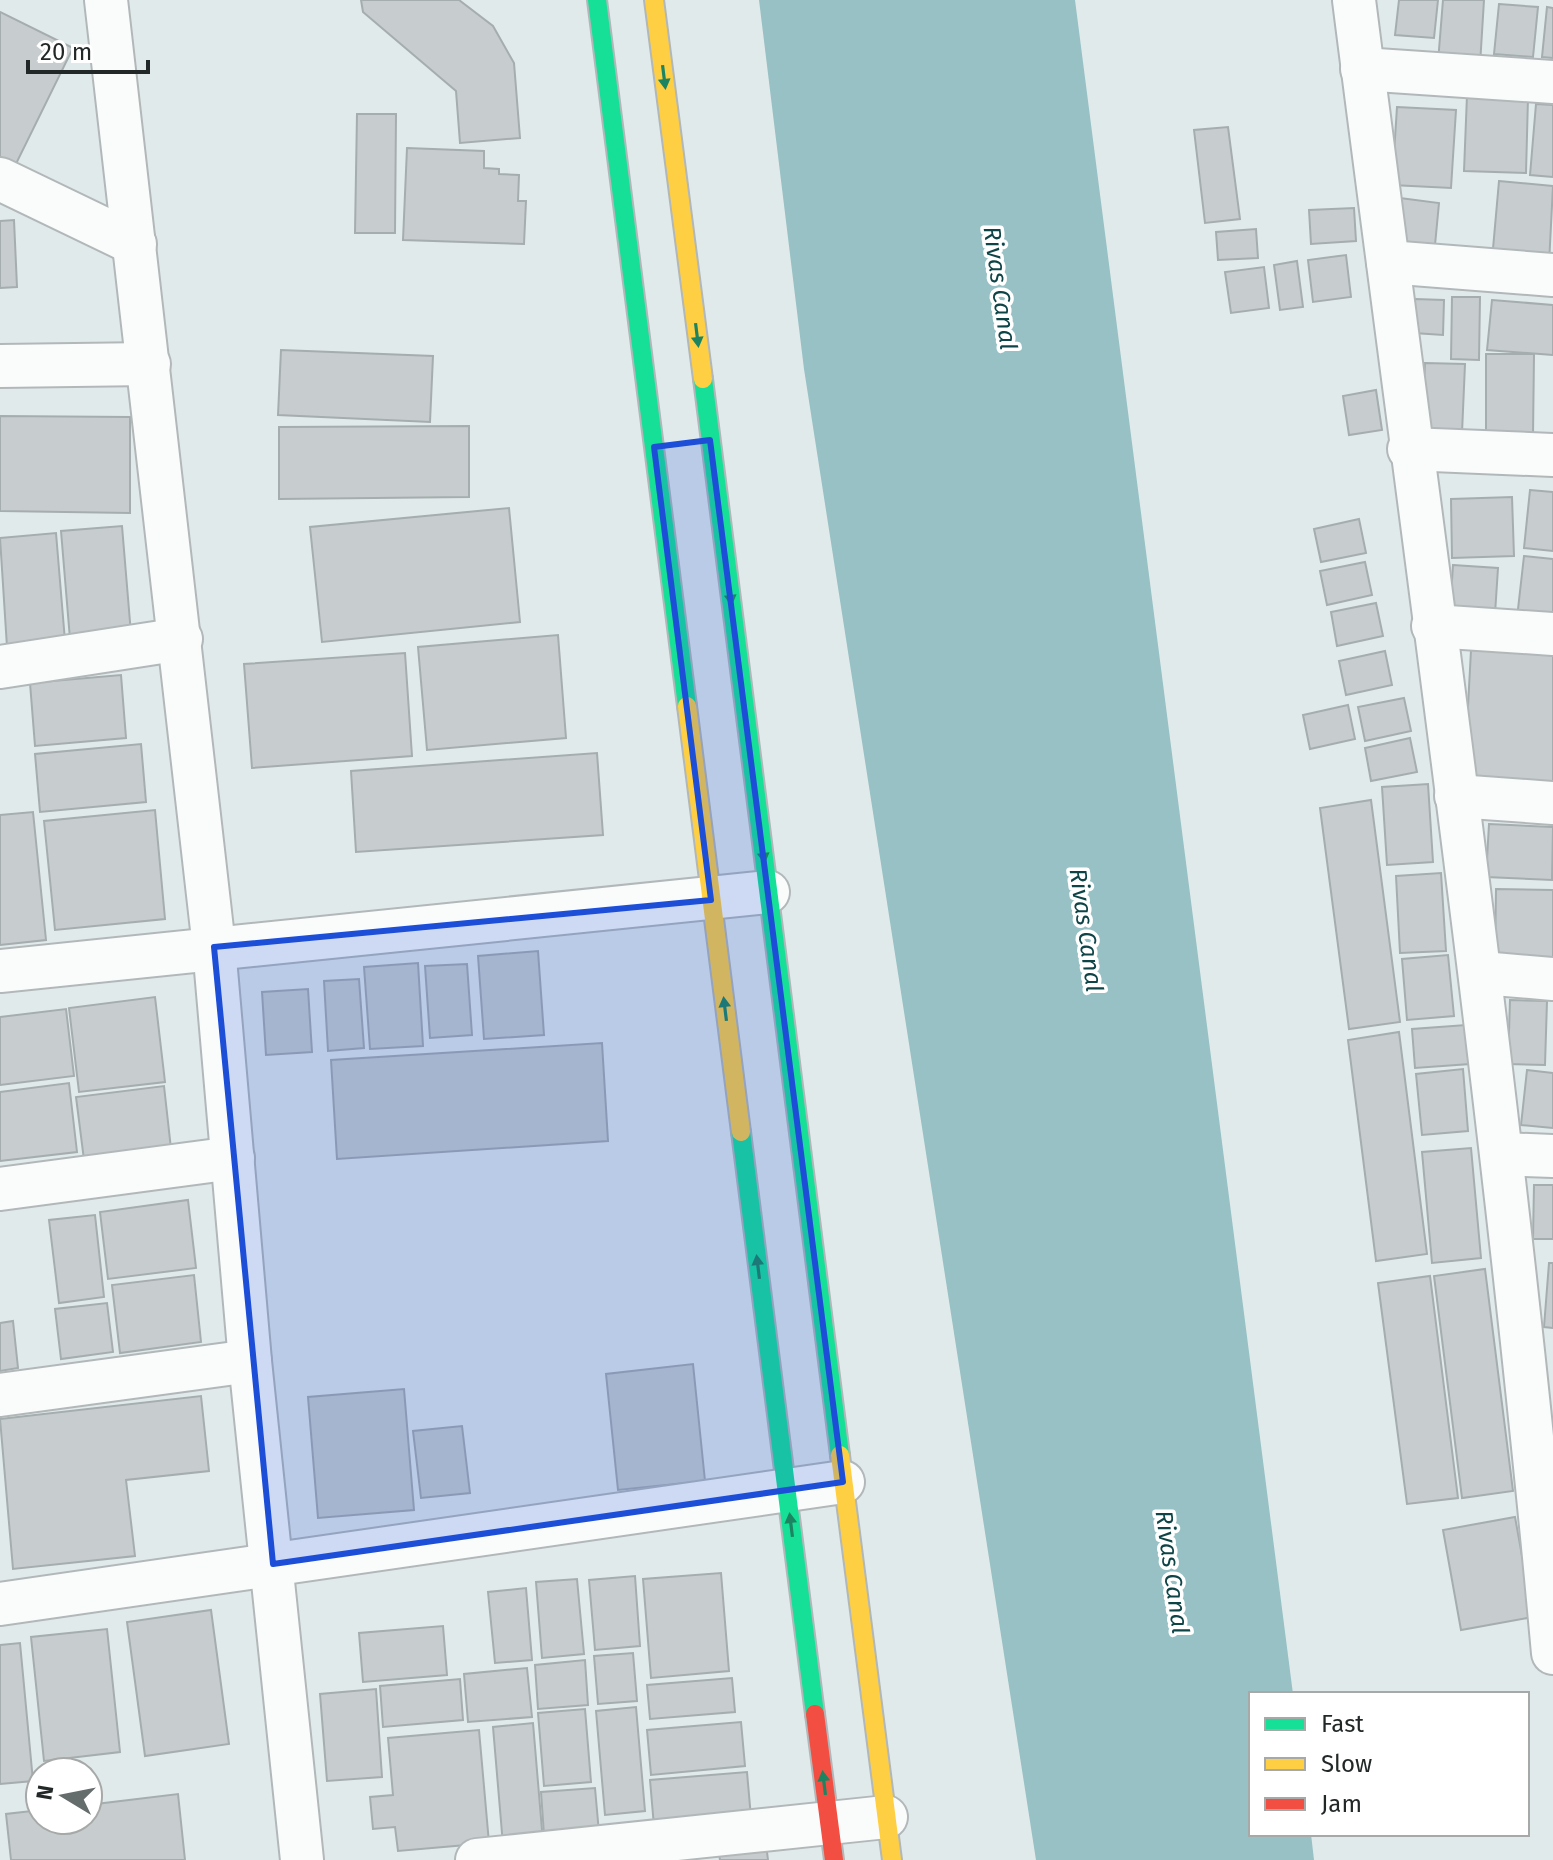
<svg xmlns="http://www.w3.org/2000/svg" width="1553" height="1860" font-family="'Fira Sans',sans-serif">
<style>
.water{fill:#97c1c4}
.building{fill:#c7cdce;stroke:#a6adae;stroke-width:2}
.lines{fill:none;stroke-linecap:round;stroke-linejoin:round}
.street-casing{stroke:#b2b8b9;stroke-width:46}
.fast-casing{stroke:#b2b8b9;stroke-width:22}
.slow-casing{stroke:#b2b8b9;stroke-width:22}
.jam-casing{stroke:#b2b8b9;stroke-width:22}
.street{stroke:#fafcfc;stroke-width:42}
.fast{stroke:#16e098;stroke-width:18}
.slow{stroke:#ffcf43;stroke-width:18}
.jam{stroke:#f24e42;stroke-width:18}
.oneway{fill:#1c8460}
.marked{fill:#1d4ed8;fill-opacity:0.2;stroke:#1d4ed8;stroke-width:6;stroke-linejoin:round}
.labels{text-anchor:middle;stroke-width:7;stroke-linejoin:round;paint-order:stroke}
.water-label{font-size:24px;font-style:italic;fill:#0f4447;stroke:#fff}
</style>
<rect width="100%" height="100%" fill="#e1eaeb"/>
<!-- water -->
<polygon class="water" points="759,0 1075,0 1293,1694 1251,1694 1251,1834 1311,1834 1314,1860 1036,1860 804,369"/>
<!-- building -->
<g class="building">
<polygon points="361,0 459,0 493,26 514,63 520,138 460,143 456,91 363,12"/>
<polygon points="1399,0 1438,0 1434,38 1395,35"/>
<polygon points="1443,0 1484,0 1480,65 1438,62"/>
<polygon points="1499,4 1538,7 1533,57 1494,54"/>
<polygon points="1547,7 1553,8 1553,58 1542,57"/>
<polygon points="0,12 73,48 12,172 0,166"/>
<polygon points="1467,95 1528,98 1526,173 1464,171"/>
<polygon points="1536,104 1553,105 1553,177 1530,175"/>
<polygon points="1397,107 1456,110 1451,188 1392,185"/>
<polygon points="357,114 396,114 395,233 355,233"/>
<polygon points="1228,127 1240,219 1205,223 1194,130"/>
<polygon points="407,148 484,151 484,168 499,169 499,174 519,175 518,201 526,201 524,244 403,240"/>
<polygon points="1499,181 1553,186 1549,264 1492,260"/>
<polygon points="1400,198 1439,203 1435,245 1395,241"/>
<polygon points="1354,208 1356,241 1311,244 1309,210"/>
<polygon points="14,220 17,287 0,288 0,221"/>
<polygon points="1256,229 1258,258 1218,260 1216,232"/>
<polygon points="1346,255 1351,297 1313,302 1308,260"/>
<polygon points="1297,261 1303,307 1280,310 1274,265"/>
<polygon points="1264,267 1269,308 1231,313 1225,272"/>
<polygon points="1452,297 1480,297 1479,360 1451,359"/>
<polygon points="1415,299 1444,300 1443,335 1414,333"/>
<polygon points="1492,300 1553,305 1553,355 1487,350"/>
<polygon points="281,350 433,356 430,422 278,415"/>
<polygon points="1486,354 1534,354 1533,436 1486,436"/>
<polygon points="1425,363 1465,364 1462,433 1422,432"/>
<polygon points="1376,390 1382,430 1349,435 1343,396"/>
<polygon points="0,416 130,417 130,513 0,511"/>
<polygon points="469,426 469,497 279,499 279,427"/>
<polygon points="1530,490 1553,492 1553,551 1524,548"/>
<polygon points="1512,497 1514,556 1452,558 1451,499"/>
<polygon points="509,508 520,622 322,642 310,527"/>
<polygon points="1359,519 1366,553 1321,562 1314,529"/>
<polygon points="122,526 131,634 70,639 61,531"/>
<polygon points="56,533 65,641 7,647 0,538"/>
<polygon points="1524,556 1553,559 1553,615 1517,618"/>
<polygon points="1365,562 1372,595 1327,605 1320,571"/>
<polygon points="1453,565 1498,568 1495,614 1450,612"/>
<polygon points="1376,603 1383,636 1337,646 1331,612"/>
<polygon points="558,635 566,738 427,750 418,647"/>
<polygon points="1471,650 1553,654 1553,786 1464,782"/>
<polygon points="1385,651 1392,685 1346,695 1339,661"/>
<polygon points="405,653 412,756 252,768 244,664"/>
<polygon points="121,675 126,738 35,746 30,683"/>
<polygon points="1404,698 1411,731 1365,741 1358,707"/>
<polygon points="1348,705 1355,739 1310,749 1303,715"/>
<polygon points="1410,738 1417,772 1371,781 1365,748"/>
<polygon points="141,744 146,802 40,812 35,754"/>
<polygon points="597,753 603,835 356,852 351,771"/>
<polygon points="1428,784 1433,862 1387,865 1382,787"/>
<polygon points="1371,800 1400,1022 1349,1029 1320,808"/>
<polygon points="155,810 165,919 55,930 44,821"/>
<polygon points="33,812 46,940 0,945 0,815"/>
<polygon points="1489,824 1553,827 1552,880 1486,877"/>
<polygon points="1441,873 1446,951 1400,953 1396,876"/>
<polygon points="1496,889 1553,890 1553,957 1495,956"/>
<polygon points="538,951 544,1035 484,1039 478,956"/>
<polygon points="1448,955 1454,1016 1407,1020 1402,959"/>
<polygon points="418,963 423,1046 370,1049 364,967"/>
<polygon points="467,964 472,1035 430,1038 425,966"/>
<polygon points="359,979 364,1048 328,1051 324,981"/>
<polygon points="308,989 312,1052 266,1055 262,992"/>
<polygon points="155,997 165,1082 79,1092 69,1008"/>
<polygon points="1510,1000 1547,1001 1545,1065 1508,1064"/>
<polygon points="66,1009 74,1076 0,1085 0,1017"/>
<polygon points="1466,1025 1470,1064 1415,1068 1412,1029"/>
<polygon points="1399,1032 1427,1254 1376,1261 1348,1040"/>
<polygon points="602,1043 608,1141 337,1159 331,1060"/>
<polygon points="1463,1069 1468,1131 1422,1135 1416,1074"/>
<polygon points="1527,1070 1553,1073 1553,1128 1521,1125"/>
<polygon points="69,1083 77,1152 0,1161 0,1092"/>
<polygon points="164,1086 171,1149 84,1160 76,1097"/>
<polygon points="1471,1148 1481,1258 1432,1263 1422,1152"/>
<polygon points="1534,1185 1553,1185 1553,1239 1533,1239"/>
<polygon points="188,1200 196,1268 108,1279 100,1212"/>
<polygon points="95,1215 104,1297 59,1303 49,1220"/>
<polygon points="1549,1263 1553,1263 1553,1328 1544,1327"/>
<polygon points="1485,1269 1513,1491 1462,1498 1434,1276"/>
<polygon points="194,1275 201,1342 120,1353 112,1285"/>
<polygon points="1430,1276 1458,1498 1407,1504 1378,1283"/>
<polygon points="107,1303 113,1352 61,1359 55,1309"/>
<polygon points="13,1321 18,1368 0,1371 0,1323"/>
<polygon points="693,1364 705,1481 618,1490 606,1374"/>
<polygon points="404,1389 414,1510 318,1518 308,1397"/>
<polygon points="201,1396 209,1471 126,1480 135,1556 13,1569 0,1419"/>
<polygon points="462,1426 470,1493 421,1498 413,1431"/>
<polygon points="1515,1517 1533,1617 1461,1630 1443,1530"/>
<polygon points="721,1573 729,1671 651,1678 643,1579"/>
<polygon points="635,1576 640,1646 595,1650 589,1580"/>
<polygon points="577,1579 584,1654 542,1658 536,1582"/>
<polygon points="526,1588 532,1660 495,1663 488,1592"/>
<polygon points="211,1610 229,1744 145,1756 127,1622"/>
<polygon points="443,1626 447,1675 363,1682 359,1633"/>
<polygon points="107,1629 120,1752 44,1761 31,1637"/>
<polygon points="20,1643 33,1781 0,1784 0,1645"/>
<polygon points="633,1653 637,1701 598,1704 594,1656"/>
<polygon points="585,1660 588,1705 538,1709 535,1665"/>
<polygon points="527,1668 532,1717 468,1722 464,1674"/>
<polygon points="732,1678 735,1712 650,1719 647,1685"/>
<polygon points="460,1679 463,1720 383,1727 380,1686"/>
<polygon points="376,1689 382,1777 327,1781 320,1694"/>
<polygon points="636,1707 645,1811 605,1815 596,1711"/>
<polygon points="585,1709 591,1782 544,1786 538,1713"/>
<polygon points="741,1722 745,1766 651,1775 647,1730"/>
<polygon points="533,1723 543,1842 503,1845 493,1727"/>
<polygon points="479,1730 489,1843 398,1851 395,1827 373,1829 370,1797 393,1795 388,1738"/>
<polygon points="747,1772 752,1829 655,1838 650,1780"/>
<polygon points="595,1788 600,1844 545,1849 541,1792"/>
<polygon points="178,1794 185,1860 11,1860 6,1814 40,1810 40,1820 88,1820 88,1805"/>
<polygon points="765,1836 768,1860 720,1860 717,1842"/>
</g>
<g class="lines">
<!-- street casing -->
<g class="street-casing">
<g id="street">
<polyline points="106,0 214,947 250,1361 302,1860"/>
<path d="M1354,0C1424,551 1503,1100 1553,1653"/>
<polyline points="1362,69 1553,82"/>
<polyline points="0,179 135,244"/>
<polyline points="1388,262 1553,275"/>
<polyline points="0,366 149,364"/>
<polyline points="1409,449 1553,455"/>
<polyline points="1433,626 1553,634"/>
<polyline points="0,667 181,639"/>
<polyline points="1456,796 1553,803"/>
<polyline points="0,971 768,892"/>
<polyline points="1482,973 1553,979"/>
<polyline points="1502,1154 1553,1156"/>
<polyline points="0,1189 233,1158"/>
<polyline points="0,1395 250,1361"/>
<polyline points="0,1604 843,1482"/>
<polyline points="477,1860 886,1817"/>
</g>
</g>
<!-- fast casing -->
<g class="fast-casing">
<g id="fast">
<polyline points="597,0 687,706"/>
<polyline points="703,379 840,1455"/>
<polyline points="741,1132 815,1714"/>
</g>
</g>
<!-- slow casing -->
<g class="slow-casing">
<g id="slow">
<polyline points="654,0 703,379"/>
<polyline points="687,706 741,1132"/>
<polyline points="840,1455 892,1860"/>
</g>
</g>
<!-- jam casing -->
<g class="jam-casing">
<polyline id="jam" points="815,1714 834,1860"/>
</g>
<!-- street -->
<use href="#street" class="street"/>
<!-- fast -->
<use href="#fast" class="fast"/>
<!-- slow -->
<use href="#slow" class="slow"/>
<!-- jam -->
<use href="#jam" class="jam"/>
</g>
<!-- one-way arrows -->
<defs><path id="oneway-solid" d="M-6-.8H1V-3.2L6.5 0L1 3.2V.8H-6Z" transform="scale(2)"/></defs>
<g class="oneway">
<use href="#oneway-solid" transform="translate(664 77) rotate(83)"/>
<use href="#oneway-solid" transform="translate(697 335) rotate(83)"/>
<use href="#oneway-solid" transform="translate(730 593) rotate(83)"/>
<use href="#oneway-solid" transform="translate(763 851) rotate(83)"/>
<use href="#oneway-solid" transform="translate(725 1009) rotate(-97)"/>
<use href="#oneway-solid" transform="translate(758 1267) rotate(-97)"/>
<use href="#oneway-solid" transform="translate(791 1525) rotate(-97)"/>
<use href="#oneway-solid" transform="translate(824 1783) rotate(-97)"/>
</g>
<!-- marked area -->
<path class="marked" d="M710,440L843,1482L273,1564L214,947L711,900L654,447Z"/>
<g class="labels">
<!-- water labels -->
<g class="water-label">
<text transform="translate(1000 288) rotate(82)" y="8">Rivas Canal</text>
<text transform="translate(1086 930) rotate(82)" y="8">Rivas Canal</text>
<text transform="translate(1172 1572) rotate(82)" y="8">Rivas Canal</text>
</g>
</g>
<!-- legend -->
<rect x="1249" y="1692" width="280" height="144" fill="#ffffff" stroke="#a7a9a9" stroke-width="2"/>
<rect x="1265" y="1718" width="40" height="12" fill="#16e098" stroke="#a7a9a9" stroke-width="2"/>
<text x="1321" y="1732" font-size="24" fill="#222828">Fast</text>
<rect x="1265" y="1758" width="40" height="12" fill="#ffcf43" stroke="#a7a9a9" stroke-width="2"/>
<text x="1321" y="1772" font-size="24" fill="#222828">Slow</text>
<rect x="1265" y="1798" width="40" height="12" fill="#f24e42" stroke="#a7a9a9" stroke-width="2"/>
<text x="1321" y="1812" font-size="24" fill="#222828">Jam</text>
<!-- north arrow -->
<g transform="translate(64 1796) rotate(280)"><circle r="38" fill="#ffffff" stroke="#a7a9a9" stroke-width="2"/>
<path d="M0-6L14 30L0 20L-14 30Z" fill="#656c6c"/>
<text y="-12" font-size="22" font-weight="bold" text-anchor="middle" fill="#222828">N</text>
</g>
<!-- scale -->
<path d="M28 60v12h120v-12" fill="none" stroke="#222828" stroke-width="4"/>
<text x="40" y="60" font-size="24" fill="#222828" stroke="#ffffff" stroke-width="6" paint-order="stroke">20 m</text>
</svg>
